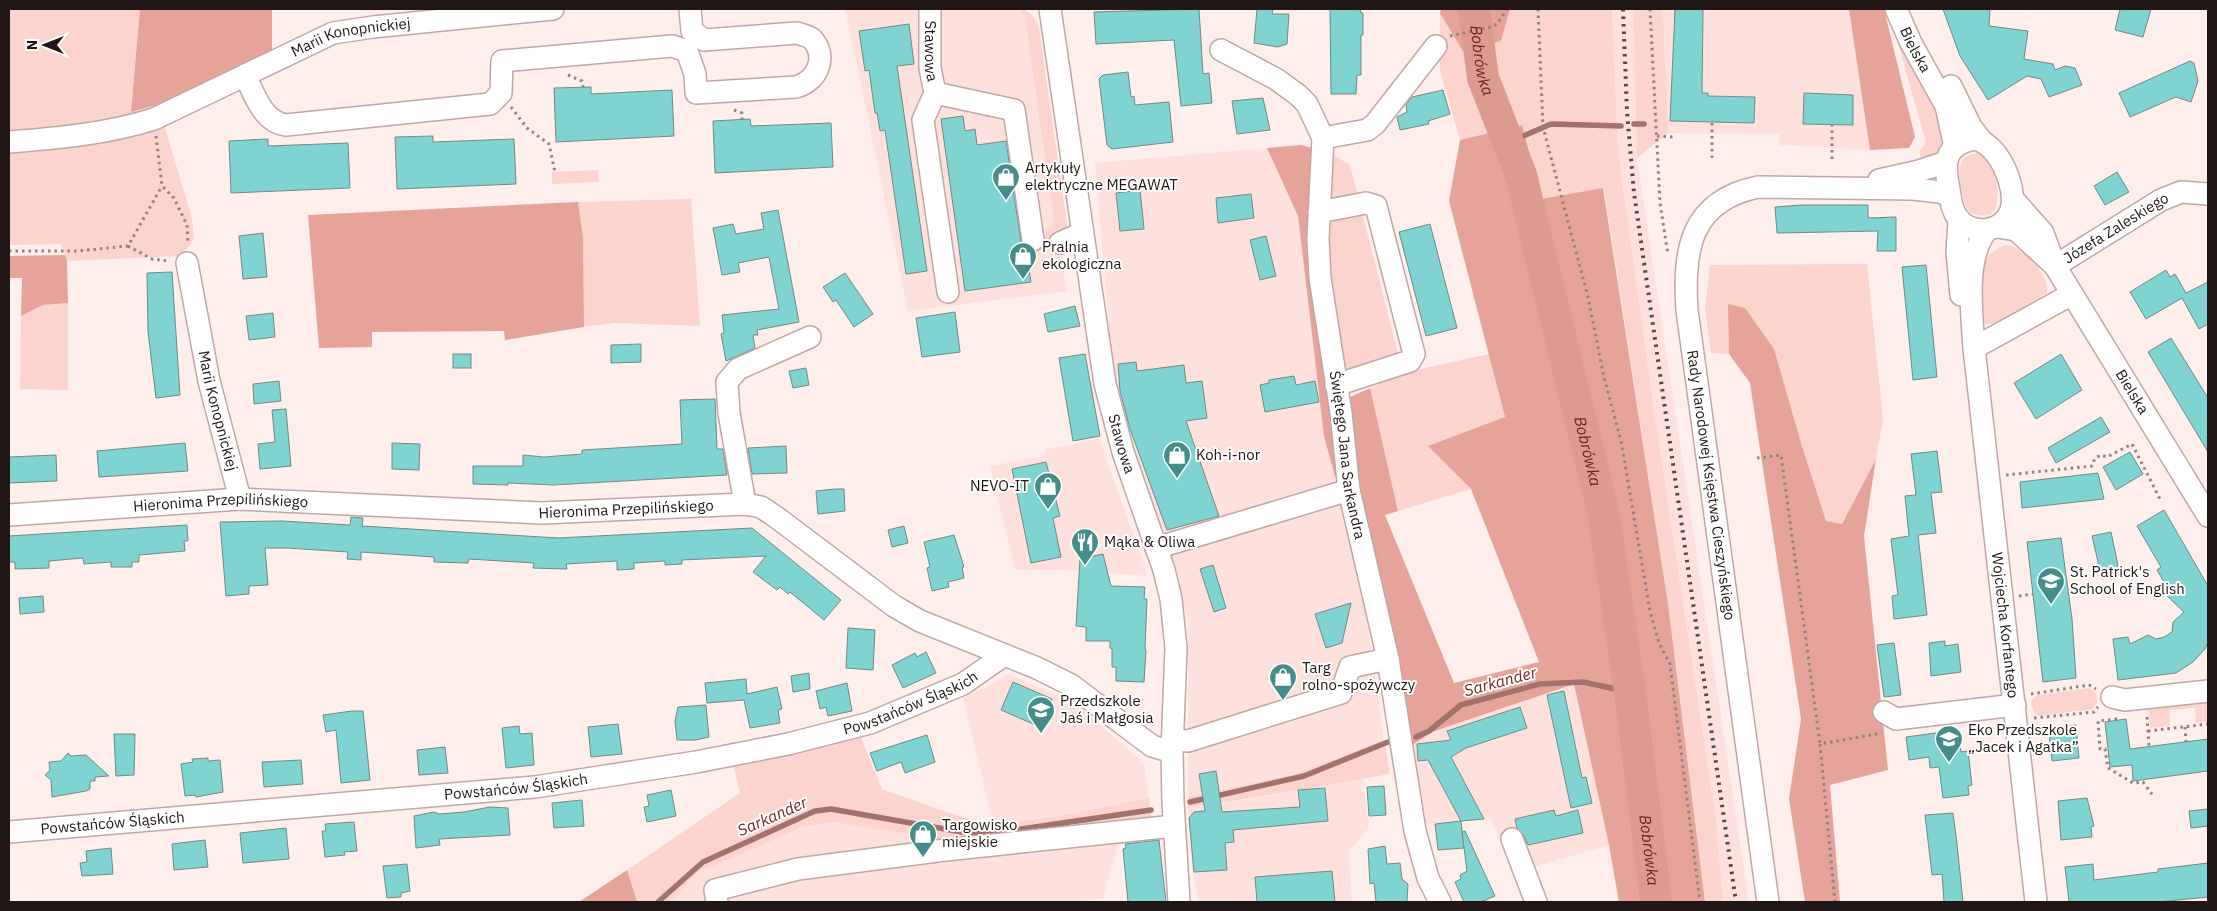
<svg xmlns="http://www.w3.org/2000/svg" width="2217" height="911" font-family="'IBM Plex Sans',sans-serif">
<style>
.built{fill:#fee1dd}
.green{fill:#fbd4ce}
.forest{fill:#e6a39a}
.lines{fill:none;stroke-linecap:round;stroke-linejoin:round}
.stream{stroke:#a3726c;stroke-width:5.5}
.river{stroke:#dc9a91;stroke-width:32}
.building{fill:#7fd3d0;stroke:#708a89}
.minor-casing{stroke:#c1a7a4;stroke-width:24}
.path{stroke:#908382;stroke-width:3;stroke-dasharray:2.5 4;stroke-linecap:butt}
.minor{stroke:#fff;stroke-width:21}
.rail{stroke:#524847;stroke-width:4;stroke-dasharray:2.5 5;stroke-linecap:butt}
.labels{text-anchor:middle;stroke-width:4;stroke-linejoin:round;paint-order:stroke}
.street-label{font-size:15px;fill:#1f1615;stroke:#fff}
.poi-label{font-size:15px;fill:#1f1615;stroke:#fff;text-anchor:start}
.water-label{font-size:16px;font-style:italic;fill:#73241f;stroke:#fff}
</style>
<rect width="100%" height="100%" fill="#feeeec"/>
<!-- built -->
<g class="built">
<polygon points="845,9 1019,9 1025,18 1054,222 1067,291 908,311"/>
<polygon points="1612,9 1633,9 1637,158 1749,902 1723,902 1716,820 1654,410 1618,150"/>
<polygon points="1663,9 1849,9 1870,150 1779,145 1779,134 1668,133"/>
<polygon points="1267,148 1298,216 1324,436 1359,568 1384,740 1294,774 1188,797 1188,619 1158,537 1115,395 1095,163"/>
<polygon points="1099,438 1148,576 1064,570 1015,570 990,466 1046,456 1045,450"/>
<polygon points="1009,674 1076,704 1144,763 1149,798 1049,818 993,824 963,698"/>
<polygon points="1574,684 1609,845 1513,873 1491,819 1425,824 1411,746 1432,732"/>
<polygon points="1363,778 1369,828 1349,851 1352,902 1199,902 1192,867 1188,807 1246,800"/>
<polygon points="834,822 963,843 1119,842 1103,898 1074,902 670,902 697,873 803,827"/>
</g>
<!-- green -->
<g class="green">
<polygon points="9,9 140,9 131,111 173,100 164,124 192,219 194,239 181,256 67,261 61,244 9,245"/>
<path d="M1019,9C1030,10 1036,18 1039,28L1068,232L1034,253L1033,249L1054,222L1025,18Z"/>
<polygon points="1510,9 1612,9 1618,150 1654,410 1716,820 1723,902 1705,902 1668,604 1604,188 1541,199 1521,125 1460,140 1440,71 1440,13 1465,53 1501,41"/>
<polygon points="1633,9 1663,9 1668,133 1637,158"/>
<path d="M1889,12C1904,40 1954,116 1942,145C1939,153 1929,159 1923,164L1919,151L1926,142Z"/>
<polygon points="1328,152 1350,165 1399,358 1342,374 1328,264"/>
<path d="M1977,153C1980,154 1983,154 1985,156C1997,164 2002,202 1993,213C1985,217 1975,217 1968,210C1964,203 1963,194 1961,187C1958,169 1957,156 1977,153Z"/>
<polygon points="598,170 599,182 552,184 552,172"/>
<polygon points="691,199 700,326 615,323 584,327 583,237 578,202"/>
<path d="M2007,245C2024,247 2050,275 2047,293L1995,324H1985C1983,295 1971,254 2007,245Z"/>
<polygon points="1867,264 1883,419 1876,459 1842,524 1826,521 1801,443 1728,304 1729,354 1711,353 1705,308 1710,265"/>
<polygon points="68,303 68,390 20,389 21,316 43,305"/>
<polygon points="1489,354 1505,418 1429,446 1471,489 1398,511 1370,388 1403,373"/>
<polygon points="2089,688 2096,693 2097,702 2092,709 2039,716 2033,711 2031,701 2037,695"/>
<polygon points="2208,701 2208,722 2196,723 2195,708 2169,710 2170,726 2150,728 2148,706"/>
<polygon points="859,733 882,789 955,815 993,824 1049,818 1149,798 1152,825 963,843 834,822 803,827 697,873 670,902 637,902 627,870 740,793 732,760"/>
<path d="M1384,740L1390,774C1323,785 1256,799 1188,807V797L1294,774Z"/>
</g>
<!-- forest -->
<g class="forest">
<polygon points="140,9 272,9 272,53 173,100 131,112"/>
<polygon points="1441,9 1510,9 1501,41 1464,53 1440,13"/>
<polygon points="1849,9 1884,9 1915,137 1909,148 1870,150"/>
<polygon points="1522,125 1541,199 1603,188 1668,604 1705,902 1619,902 1609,845 1574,684 1432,732 1411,746 1365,523 1348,398 1370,388 1398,511 1385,515 1454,683 1539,662 1471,489 1428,446 1505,417 1449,201 1460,140"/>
<polygon points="1301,145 1316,149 1340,469 1335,477 1324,436 1298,216 1267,148"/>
<polygon points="578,202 583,237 584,327 505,340 504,331 372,332 372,347 319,348 308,215"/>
<polygon points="65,255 67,261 68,303 43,305 21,316 22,278 9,278 9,256"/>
<polygon points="1728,304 1745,308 1774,349 1801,443 1826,521 1842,524 1876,459 1864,536 1888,770 1830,785 1840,902 1805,902 1789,799 1801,719 1750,383 1729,354"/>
<polygon points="627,870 637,902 579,902"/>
</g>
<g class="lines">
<!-- stream -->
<g class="stream">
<polyline points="1634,124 1644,124"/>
<polyline points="1510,142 1551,124 1621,126"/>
<polyline points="1416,737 1429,731 1461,705 1540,684 1583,682 1630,692"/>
<polyline points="1190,802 1304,776 1388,742"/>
<polyline points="658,902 703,862 815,811 831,809 962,832 988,834 1151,810"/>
</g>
<!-- river -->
<path class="river" id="s1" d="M1474,9L1483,78L1521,175L1604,516L1630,692L1656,902"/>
</g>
<!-- building -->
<g class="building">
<polygon points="1199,9 1203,74 1209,73 1212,103 1181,106 1174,40 1096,44 1094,12"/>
<polygon points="1257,9 1273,9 1272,14 1289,14 1287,44 1278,47 1254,43"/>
<polygon points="1330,9 1360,9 1361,13 1363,13 1363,35 1361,35 1361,75 1357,75 1356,94 1331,94"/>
<polygon points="1675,9 1703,9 1702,93 1708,93 1708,96 1755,97 1754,123 1670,121"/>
<polygon points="1943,9 1990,9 1989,26 2028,31 2024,59 2053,64 2055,70 2065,66 2075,68 2082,85 2049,97 2041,79 2027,76 1988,100 1960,56"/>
<polygon points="2120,9 2151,9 2143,37 2115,30"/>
<polygon points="909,24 914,64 897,66 927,271 906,274 885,130 880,131 877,113 875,113 869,70 865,71 859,31"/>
<polygon points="2190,61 2194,63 2198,81 2191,102 2176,97 2130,117 2119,93"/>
<polygon points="1128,72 1131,97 1134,96 1135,105 1169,102 1173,142 1112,149 1107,145 1099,79 1103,75"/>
<polygon points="591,87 591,94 672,90 674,136 556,142 554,88"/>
<polygon points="1443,90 1450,114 1428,121 1429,124 1400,130 1397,117 1407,112 1406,105 1412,97"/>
<polygon points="1804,93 1853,95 1853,125 1803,124"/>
<polygon points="1263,98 1270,130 1237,134 1232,101"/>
<polygon points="963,116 965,131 975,129 977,145 1006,141 1021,242 1026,250 1031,282 965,291 941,119"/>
<polygon points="750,119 751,126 831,123 833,167 715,173 713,121"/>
<polygon points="433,136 433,142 514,139 516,184 397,189 395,137"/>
<polygon points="268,139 268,146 348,143 350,188 231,193 229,141"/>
<polygon points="2117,172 2129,192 2105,205 2094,186"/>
<polygon points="1140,190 1144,229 1120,231 1116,193"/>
<polygon points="1251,194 1254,218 1218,223 1216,198"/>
<polygon points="1803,205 1868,205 1868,218 1896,217 1896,251 1877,251 1878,231 1777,233 1775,207"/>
<polygon points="778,210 799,322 757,330 758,335 753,335 755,348 726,361 721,334 724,333 722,315 779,309 769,257 738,263 740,272 722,275 713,228 733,224 736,234 764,229 761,213"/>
<polygon points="1430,224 1457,328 1426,336 1399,232"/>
<polygon points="263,233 267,277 243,279 239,236"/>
<polygon points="1266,236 1276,276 1260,280 1250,240"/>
<polygon points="1926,265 1937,377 1913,380 1902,267"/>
<polygon points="2166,270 2170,277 2175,274 2186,293 2208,282 2208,324 2199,329 2182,298 2146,319 2130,292"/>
<polygon points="172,272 180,395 156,398 148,332 147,273"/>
<polygon points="845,273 873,314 854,327 836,300 833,302 823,287"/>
<polygon points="1075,306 1080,326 1048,332 1044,314"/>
<polygon points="955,312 960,352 922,357 916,318"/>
<polygon points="273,313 275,337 249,340 246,316"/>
<polygon points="2171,338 2208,398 2208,452 2148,352"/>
<polygon points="641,344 641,362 611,363 611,345"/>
<rect x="453" y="354" width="18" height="14"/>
<polygon points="1085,354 1100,436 1073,441 1059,358"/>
<polygon points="2061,354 2082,390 2036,419 2014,383"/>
<polygon points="1136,362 1137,371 1184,365 1186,383 1202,381 1207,418 1186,421 1219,516 1167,530 1130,429 1120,391 1118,364"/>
<polygon points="806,368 809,385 793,388 789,371"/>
<polygon points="1294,376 1296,385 1315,381 1319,402 1265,412 1260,385 1269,383 1269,380"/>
<polygon points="279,381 281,401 254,404 253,384"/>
<polygon points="715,399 717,449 723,449 727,475 554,485 508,483 508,485 473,484 473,466 523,466 523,455 544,457 582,454 582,450 682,444 680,400"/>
<polygon points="286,409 291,466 260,469 258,444 275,442 272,410"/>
<polygon points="2101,417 2110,432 2056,463 2048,448"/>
<polygon points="185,443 188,471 99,477 97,451"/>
<polygon points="392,443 420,444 419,470 392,469"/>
<polygon points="786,446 787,473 752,474 748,448"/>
<polygon points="1937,451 1942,492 1931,493 1936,533 1918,535 1927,615 1894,619 1892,596 1898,595 1891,539 1909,536 1905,496 1916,495 1911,454"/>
<polygon points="2130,452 2143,474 2116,490 2103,467"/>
<polygon points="56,455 57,481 9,483 9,457"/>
<polygon points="1046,462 1060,516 1053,518 1061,557 1031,563 1012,469"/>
<polygon points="2098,473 2104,499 2022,508 2020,482"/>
<polygon points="835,489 844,489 845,511 818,514 816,491"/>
<polygon points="2164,510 2208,586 2208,642 2205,649 2193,662 2176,673 2118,680 2113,639 2128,637 2130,644 2148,635 2156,639 2164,637 2172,632 2173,622 2184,612 2165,594 2168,589 2157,570 2161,567 2137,526"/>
<polygon points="351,517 363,518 362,526 558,538 752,528 841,600 824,620 790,592 788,594 780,587 777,590 753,572 766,556 682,560 682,564 665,565 665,561 634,563 634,569 617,570 617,561 566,564 567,569 533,568 534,563 469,559 468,563 434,562 434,557 361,552 361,560 347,559 348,552 287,548 265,548 268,585 249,586 249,594 226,596 220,522 282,521 350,525"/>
<polygon points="187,525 188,541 184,541 185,551 139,555 139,562 132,562 132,567 111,567 111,562 84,564 83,558 49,561 49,568 15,569 15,562 9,562 9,536"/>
<polygon points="904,526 908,543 892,547 888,530"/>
<polygon points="2111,532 2120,575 2102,579 2092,536"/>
<polygon points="954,535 964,567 962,567 964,578 948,582 949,587 932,591 927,568 930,567 924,542"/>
<polygon points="2061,538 2072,619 2076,678 2043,682 2027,542"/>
<polygon points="1103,554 1111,586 1145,587 1144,599 1147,599 1145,649 1146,650 1144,682 1116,681 1116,667 1112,667 1112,649 1110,648 1110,641 1086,641 1086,627 1076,626 1080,559"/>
<polygon points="1213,565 1226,608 1214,612 1200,569"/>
<polygon points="43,596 44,612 20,614 19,598"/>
<polygon points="1351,603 1342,643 1326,648 1315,614"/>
<polygon points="848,628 875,630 873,670 846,668"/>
<polygon points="1945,641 1945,646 1958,644 1961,672 1931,676 1929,643"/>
<polygon points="1894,643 1901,695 1884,697 1877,645"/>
<polygon points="926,652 936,673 903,688 892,665 915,653 917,657"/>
<polygon points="809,673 810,689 793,692 791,676"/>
<polygon points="746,679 747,694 777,687 782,709 778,710 780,723 750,728 744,700 707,703 705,683"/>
<polygon points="1013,682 1052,699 1040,727 1001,710"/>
<polygon points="847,683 852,711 828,716 826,707 820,709 816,691"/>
<polygon points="1564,691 1582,778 1586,777 1592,803 1571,808 1547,695"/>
<polygon points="706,705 709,737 696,740 677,740 675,721 678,707"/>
<polygon points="1520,707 1527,728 1466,748 1451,757 1484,819 1461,821 1428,760 1418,761 1417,744 1451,740 1447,731"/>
<polygon points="352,711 363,711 370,780 341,783 336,730 326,732 323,715"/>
<polygon points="2126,719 2130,749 2208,739 2208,771 2133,781 2132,765 2110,767 2105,722"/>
<polygon points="618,724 622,754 591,757 588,727"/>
<polygon points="2076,725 2079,758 2052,761 2049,733 2052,728"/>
<polygon points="519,726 520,734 532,733 534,765 506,768 502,728"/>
<polygon points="1958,730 1961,752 1968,751 1972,785 1968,786 1969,795 1943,798 1939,767 1930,768 1929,757 1909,760 1906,737"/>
<polygon points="114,734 135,734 134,775 116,776"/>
<polygon points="927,735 935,762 905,773 901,762 877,771 870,753"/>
<polygon points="445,747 448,773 419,775 417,750"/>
<polygon points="68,753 71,756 86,755 109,776 95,777 95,781 90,781 90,789 86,791 52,797 51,780 45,775 50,770 49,762 61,761"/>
<polygon points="208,758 208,761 220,760 223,792 196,797 195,795 185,796 181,764 193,762 192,759"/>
<polygon points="301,760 303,784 264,787 262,762"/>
<polygon points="1216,771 1222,812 1300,807 1298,790 1325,788 1328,821 1233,830 1234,842 1225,843 1227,870 1194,872 1189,818 1194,812 1205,811 1199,774"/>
<polygon points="1384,786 1386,815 1369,816 1367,787"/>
<polygon points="671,790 676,816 647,822 644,807 649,806 647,795"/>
<polygon points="2087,798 2094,826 2091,827 2092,837 2061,840 2058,801"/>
<polygon points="582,800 584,826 554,828 552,803"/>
<polygon points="490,807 508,808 510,835 439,839 440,845 416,848 414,816 434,812 439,814 464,812"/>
<polygon points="2208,809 2208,826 2191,828 2189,811"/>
<polygon points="1554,810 1556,816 1578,810 1583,833 1528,845 1523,834 1517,828 1515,819"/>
<polygon points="1953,813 1957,844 1963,902 1944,902 1942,874 1932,875 1925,815"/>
<polygon points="1461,821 1464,848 1438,850 1435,824"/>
<polygon points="354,822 357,851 344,852 345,855 325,857 322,831 326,831 325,824"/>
<polygon points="286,828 289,859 243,863 240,833"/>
<polygon points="1465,831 1495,896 1481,902 1464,902 1455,882 1461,879 1460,875 1467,871 1462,832"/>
<polygon points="205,840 208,867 174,870 172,844"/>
<polygon points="1159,840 1166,902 1128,902 1123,849 1126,848 1125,844"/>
<polygon points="1385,846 1387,864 1400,863 1402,879 1408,884 1407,902 1376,902 1374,883 1370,884 1368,849"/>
<polygon points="111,848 113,874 82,876 80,863 87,862 86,851"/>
<polygon points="2208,863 2208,897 2158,902 2069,902 2065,867 2093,864 2094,880 2158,872 2158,869"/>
<polygon points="407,864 410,891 401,893 401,897 387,898 383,866"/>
<polygon points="1332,871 1335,902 1257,902 1255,877"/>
</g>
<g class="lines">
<!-- minor casing -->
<g class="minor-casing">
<g id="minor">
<path id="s2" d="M930,9V68L935,93L923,120L948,292"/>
<path id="s3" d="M1050,9L1105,384L1123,452L1164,570L1171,599L1176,648L1172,752L1173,802L1179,902"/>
<path id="s4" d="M1896,9L1911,43L1946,106L1955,147"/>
<path id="s5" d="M1221,50L1276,79L1298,95L1307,104L1323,138L1318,239L1320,278L1341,413L1349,490L1388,659L1415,831L1428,878L1440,902"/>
<path d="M245,75C254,94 263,122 286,125L490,104L501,93L502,61L672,46L687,51L695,74L696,93L796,87C818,81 828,56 812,39C809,36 802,35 797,33L704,40L692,31L690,9"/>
<polyline points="1951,86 1971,127 1981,140"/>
<polyline points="935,93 1014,110 1033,240"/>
<polyline points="1323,138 1367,130 1375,124 1436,46"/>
<path d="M1973,139C1998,141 2018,188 2011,210C2003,233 1972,236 1958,218C1952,211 1950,198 1949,189C1944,164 1943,146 1973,139Z"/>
<path id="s6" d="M9,142C59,138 106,134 154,119L333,33L373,27L553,9"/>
<polyline points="1879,180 1919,171 1946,162"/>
<path id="s7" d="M2013,199L2043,233L2055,266L2208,516"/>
<polyline points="1319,212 1366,203 1376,206 1414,354 1410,361 1336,385"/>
<polyline points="1959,220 1957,253 1961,295"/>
<polyline points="1997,227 2016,230 2053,264"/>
<path id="s8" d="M1987,230C1964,258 1972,314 1974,348L2036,902"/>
<polyline points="1060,243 1082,233"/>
<path id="s9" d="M187,263L209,381L240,499"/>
<path id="s10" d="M2055,266L2161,200L2181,192L2208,194"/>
<polyline points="1974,348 2072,294"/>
<polyline points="745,504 729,413 727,382 738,369 810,337"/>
<path id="s11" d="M9,515L240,499L542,513L745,504L761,507L776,517L894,606L920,621L1037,668L1071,685L1152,746L1172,752"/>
<polyline points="1156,548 1349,490"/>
<polyline points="2112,697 2125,700 2208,691"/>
<polyline points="1884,712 1896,719 2015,705"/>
<polyline points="1172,740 1188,741 1341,693 1350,667 1388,659"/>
<path id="s12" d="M9,832L535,787L696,762L788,744L870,723L963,684L1003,656"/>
<polyline points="1512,839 1536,902"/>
<polyline points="717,902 715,890 798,869 945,850 1174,826"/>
<path d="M1768,902L1687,310C1683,250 1690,201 1758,187L1913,189L1940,192L1950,196"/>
</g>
</g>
<!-- path -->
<g class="path">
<polyline points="1538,9 1543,127 1588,297 1604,377 1621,441 1650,611 1659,643 1670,664 1700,902"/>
<polyline points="1650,9 1660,203 1668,255"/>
<polyline points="1450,36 1491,27 1497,24 1507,9"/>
<polyline points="568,75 582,81 583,87"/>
<polyline points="511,107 527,128 549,144 555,172"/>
<polyline points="734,110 742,113 742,119"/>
<polyline points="156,136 162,186 174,198 187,225 188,244"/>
<polyline points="1657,136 1674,137"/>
<polyline points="1712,158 1712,122"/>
<polyline points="1832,159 1832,125"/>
<polyline points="128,246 152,259 169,261"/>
<polyline points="9,251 77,251 128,246 162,186"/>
<polyline points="1757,458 1781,455 1820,744"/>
<polyline points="2006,475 2092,466 2095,458 2101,455 2107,457 2132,444 2160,499"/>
<polyline points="2019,596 2033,594"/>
<polyline points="2031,694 2089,685 2096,689"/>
<polyline points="2147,717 2149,746"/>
<polyline points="2034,718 2094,712 2098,707"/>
<polyline points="2117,719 2098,721 2100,749 2105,749 2108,768 2133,783 2143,782 2154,797"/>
<polyline points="2185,727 2186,742"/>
<polyline points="2148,731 2208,724"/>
<polyline points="1835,902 1820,744 1882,733"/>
</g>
<!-- minor -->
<use href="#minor" class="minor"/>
<!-- rail -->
<polyline class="rail" points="1623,9 1627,112 1634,193 1736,902"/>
</g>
<!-- icons -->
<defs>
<g id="shop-pin" transform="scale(1.4375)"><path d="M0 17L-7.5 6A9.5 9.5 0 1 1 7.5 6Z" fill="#458d8b" stroke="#fff"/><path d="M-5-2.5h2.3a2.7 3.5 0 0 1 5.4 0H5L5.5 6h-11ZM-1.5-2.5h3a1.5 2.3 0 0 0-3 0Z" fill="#fff"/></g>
<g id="restaurant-pin" transform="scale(1.4375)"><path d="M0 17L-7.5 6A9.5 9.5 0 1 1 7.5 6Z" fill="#458d8b" stroke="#fff"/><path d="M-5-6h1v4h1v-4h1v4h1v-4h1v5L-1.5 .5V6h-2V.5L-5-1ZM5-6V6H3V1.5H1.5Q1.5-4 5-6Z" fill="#fff"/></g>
<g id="school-pin" transform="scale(1.4375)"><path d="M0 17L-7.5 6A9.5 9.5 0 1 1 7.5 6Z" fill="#458d8b" stroke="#fff"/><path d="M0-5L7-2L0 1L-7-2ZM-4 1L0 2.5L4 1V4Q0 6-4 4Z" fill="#fff"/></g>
</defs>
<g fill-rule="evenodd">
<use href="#shop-pin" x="1006" y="177"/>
<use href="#shop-pin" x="1023" y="256"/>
<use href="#shop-pin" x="1177" y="455"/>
<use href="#shop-pin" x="1048" y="486"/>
<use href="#restaurant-pin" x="1085" y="542"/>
<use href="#school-pin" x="2051" y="581"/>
<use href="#shop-pin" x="1283" y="677"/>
<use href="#school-pin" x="1041" y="710"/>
<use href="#school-pin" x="1949" y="739"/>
<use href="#shop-pin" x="923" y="834"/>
</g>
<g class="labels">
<!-- street labels -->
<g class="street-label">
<text dy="5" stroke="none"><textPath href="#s6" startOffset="362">Marii Konopnickiej</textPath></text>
<text dy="5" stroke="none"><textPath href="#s4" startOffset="45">Bielska</textPath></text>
<text dy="5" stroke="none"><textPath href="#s2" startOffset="42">Stawowa</textPath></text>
<text dy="5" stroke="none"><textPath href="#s10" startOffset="72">Józefa Zaleskiego</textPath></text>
<text dy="5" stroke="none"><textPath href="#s7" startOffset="228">Bielska</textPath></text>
<text dy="5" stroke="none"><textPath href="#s9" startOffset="151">Marii Konopnickiej</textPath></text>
<text dy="5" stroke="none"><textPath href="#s3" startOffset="441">Stawowa</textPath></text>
<text dy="5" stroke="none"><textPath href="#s5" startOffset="459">Świętego Jana Sarkandra</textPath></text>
<text transform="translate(1711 485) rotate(82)" y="5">Rady Narodowej Księstwa Cieszyńskiego</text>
<text dy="5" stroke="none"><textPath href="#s11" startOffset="212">Hieronima Przepilińskiego</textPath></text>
<text dy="5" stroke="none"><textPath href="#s11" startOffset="618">Hieronima Przepilińskiego</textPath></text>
<text dy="5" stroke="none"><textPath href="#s8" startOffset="400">Wojciecha Korfantego</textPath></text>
<text dy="5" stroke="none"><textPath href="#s12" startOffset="914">Powstańców Śląskich</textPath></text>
<text dy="5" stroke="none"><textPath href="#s12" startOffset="509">Powstańców Śląskich</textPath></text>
<text dy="5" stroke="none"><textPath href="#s12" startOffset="104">Powstańców Śląskich</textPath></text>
</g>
<!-- poi labels -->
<g class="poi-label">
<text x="1025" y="173">Artykuły<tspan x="1025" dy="17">elektryczne MEGAWAT</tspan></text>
<text x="1042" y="252">Pralnia<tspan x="1042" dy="17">ekologiczna</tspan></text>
<text x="1196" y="460">Koh-i-nor</text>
<text x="1029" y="491" text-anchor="end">NEVO-IT</text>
<text x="1104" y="547">Mąka &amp; Oliwa</text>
<text x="2070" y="577">St. Patrick's<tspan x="2070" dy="17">School of English</tspan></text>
<text x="1302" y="673">Targ<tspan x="1302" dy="17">rolno-spożywczy</tspan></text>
<text x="1060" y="706">Przedszkole<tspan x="1060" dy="17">Jaś i Małgosia</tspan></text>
<text x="1968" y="735">Eko Przedszkole<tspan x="1968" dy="17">„Jacek i Agatka”</tspan></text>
<text x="942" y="830">Targowisko<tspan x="942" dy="17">miejskie</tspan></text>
</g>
<!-- water labels -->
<g class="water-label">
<text dy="6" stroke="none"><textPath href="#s1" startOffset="52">Bobrówka</textPath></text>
<text dy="6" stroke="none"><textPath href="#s1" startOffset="458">Bobrówka</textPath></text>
<text transform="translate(1500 681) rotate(-15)" y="6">Sarkander</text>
<text transform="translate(772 816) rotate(-24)" y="6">Sarkander</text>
<text dy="6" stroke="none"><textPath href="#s1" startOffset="862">Bobrówka</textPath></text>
</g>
</g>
<!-- border -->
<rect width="2217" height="911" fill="none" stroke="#1f1615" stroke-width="20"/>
<!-- north arrow -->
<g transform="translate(45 45) rotate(270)" stroke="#ffffff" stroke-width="4" paint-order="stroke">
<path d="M0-4L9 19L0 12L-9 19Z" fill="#1f1615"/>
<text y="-8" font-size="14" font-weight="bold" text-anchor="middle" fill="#1f1615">N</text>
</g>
</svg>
